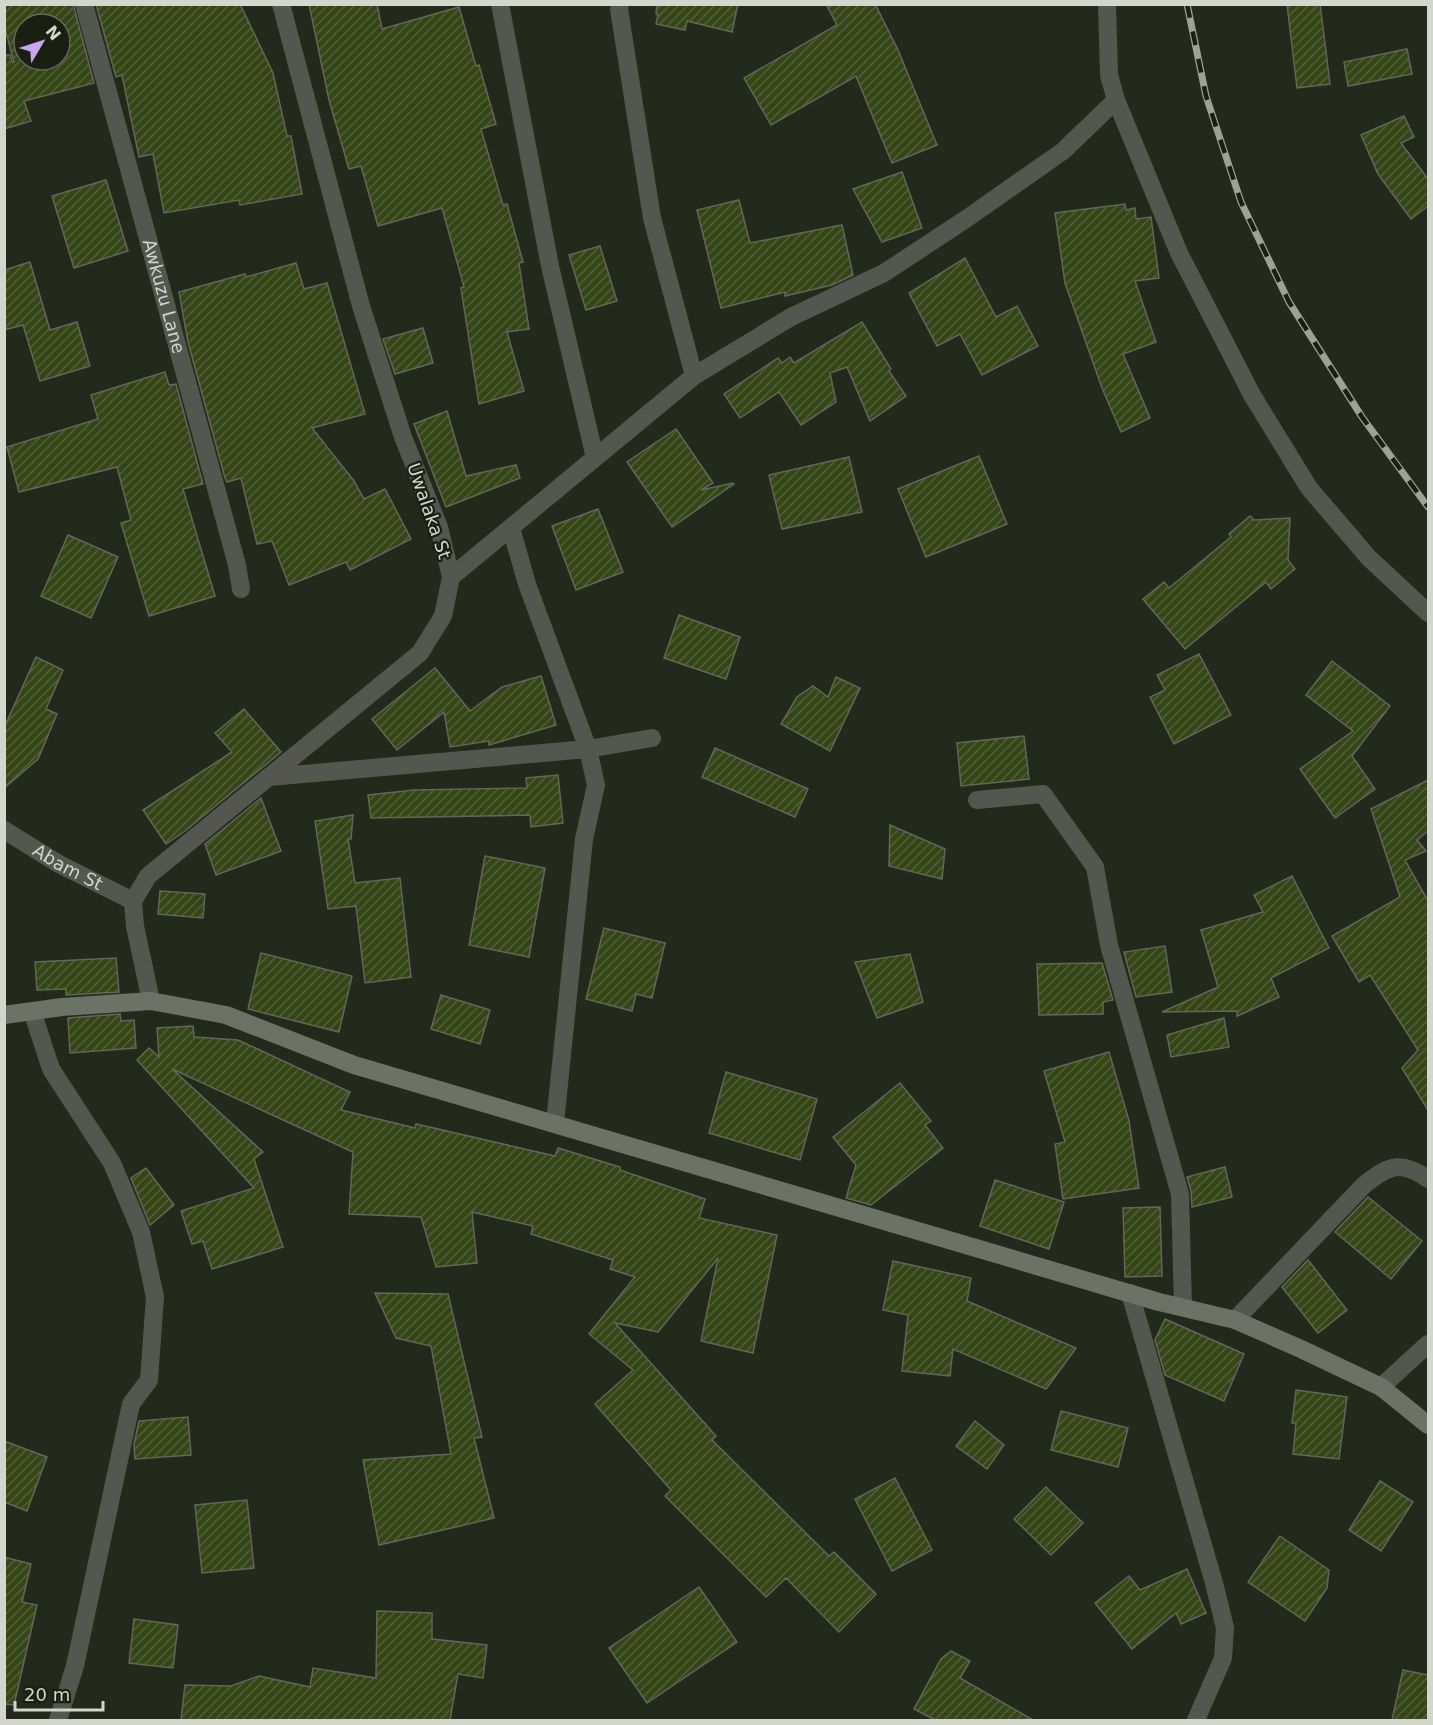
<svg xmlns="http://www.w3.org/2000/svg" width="1433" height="1725" font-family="'DejaVu Sans',sans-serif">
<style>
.building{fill:url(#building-hatch);stroke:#616857;stroke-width:1.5;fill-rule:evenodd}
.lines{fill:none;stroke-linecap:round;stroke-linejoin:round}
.street{stroke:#545750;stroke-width:18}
.secondary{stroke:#6d7267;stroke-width:18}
.rail-casing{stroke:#9da296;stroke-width:7}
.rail{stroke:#1a2011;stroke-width:4.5;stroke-dasharray:14;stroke-linecap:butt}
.labels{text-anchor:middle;stroke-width:4.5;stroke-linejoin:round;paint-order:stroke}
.street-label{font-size:18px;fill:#d2d6cc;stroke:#1a2011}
</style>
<defs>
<pattern id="building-hatch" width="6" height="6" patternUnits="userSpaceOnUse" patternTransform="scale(1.5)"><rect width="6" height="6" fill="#354516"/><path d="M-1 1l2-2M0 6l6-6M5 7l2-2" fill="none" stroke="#515f37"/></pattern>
</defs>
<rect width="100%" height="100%" fill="#23291b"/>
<!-- building -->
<g class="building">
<path d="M4,4H73L94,83L24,101L31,121L4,129V55H10L12,62H14L4,25ZM24,24H60V60H24Z"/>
<polygon points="96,4 240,4 273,73 287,136 291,136 302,194 240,205 239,200 164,213 153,154 139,157 122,75 116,77"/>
<polygon points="309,4 377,4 382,29 459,7 476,66 479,65 496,124 481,129 503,205 507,204 523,262 519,263 529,329 507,332 524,391 479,404 461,288 464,287 442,208 378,226 361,166 349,169 329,100"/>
<polygon points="657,4 738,4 732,32 687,21 685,30 656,24 658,15 656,14"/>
<polygon points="826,4 875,4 898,50 937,145 892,163 856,76 771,125 744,78 837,25"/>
<polygon points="1287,4 1320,4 1330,84 1297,88"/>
<polygon points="1407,49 1412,74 1348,86 1344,62"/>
<polygon points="1404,116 1414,137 1401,143 1428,179 1428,206 1411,219 1378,174 1361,135"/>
<polygon points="902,172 922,228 882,242 853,189"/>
<polygon points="106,180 128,251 74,268 52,196"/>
<polygon points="739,200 750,243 842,225 853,275 832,285 785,296 785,292 721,308 697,210"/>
<polygon points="1125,204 1126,210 1135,208 1136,219 1151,217 1159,278 1135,281 1156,342 1123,354 1150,418 1121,432 1102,388 1065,283 1055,213"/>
<polygon points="600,246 617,301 586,310 569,255"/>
<polygon points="965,258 996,317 1017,306 1038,346 982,375 960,334 937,346 909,293"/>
<polygon points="30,262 50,330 77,322 90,366 40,381 23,325 4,330 4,270"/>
<polygon points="296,263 304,289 327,283 365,414 312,428 354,481 364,499 385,489 411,539 350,570 346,562 289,585 272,541 257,544 241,478 227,482 225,478 188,342 179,292 245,274 246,277"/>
<polygon points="862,322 891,369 889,371 906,396 870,421 847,367 830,373 836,402 801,425 779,392 740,418 724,394 778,358 782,363 790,357 794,363"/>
<polygon points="423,328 433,363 395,374 383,339"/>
<polygon points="165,372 169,385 176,384 203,484 183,489 215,596 149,616 121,523 131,520 117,467 19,492 7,447 98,419 91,395"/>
<polygon points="447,411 466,476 516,465 520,478 446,507 414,424"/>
<polygon points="676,429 713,483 701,490 733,483 734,484 672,527 627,462"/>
<polygon points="979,456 1007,524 926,557 898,489"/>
<polygon points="849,457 862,512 782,529 769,475"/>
<polygon points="598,509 623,572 576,590 552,526"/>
<polygon points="1250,516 1254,520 1290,518 1288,560 1295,569 1271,589 1266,582 1185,649 1143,599 1164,582 1169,588 1231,537 1229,534"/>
<polygon points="68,535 118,557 91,618 41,596"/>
<polygon points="679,615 740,637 726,679 664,658"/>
<polygon points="1199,654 1231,715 1174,744 1150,697 1165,690 1157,675"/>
<polygon points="36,657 63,670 46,709 57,714 38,759 4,788 4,728"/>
<polygon points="1332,661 1390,706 1352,756 1375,789 1335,818 1300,769 1353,731 1306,695"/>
<polygon points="435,668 470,711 502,687 541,676 556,725 489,745 489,741 450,747 444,712 397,750 372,719"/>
<polygon points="836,677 860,688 830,751 781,724 797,697 813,686 828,697"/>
<polygon points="244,709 281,752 185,831 166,844 143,810 232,752 215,733"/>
<polygon points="1024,736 1029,779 961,786 957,743"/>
<polygon points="715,748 808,789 795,817 702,777"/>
<polygon points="558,775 563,823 531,827 530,815 371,818 368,795 414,790 527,788 526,778"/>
<polygon points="1428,780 1428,831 1417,840 1426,851 1405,860 1428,901 1428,1110 1402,1068 1418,1050 1370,975 1359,982 1332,936 1400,897 1371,809"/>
<polygon points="261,798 281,851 216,875 205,844"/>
<polygon points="353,815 351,839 348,839 355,883 400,878 411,977 365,983 356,906 328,909 315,821"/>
<polygon points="890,825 945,849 942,879 889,866"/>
<polygon points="485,856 545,868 529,957 469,945"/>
<polygon points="1292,876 1329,948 1271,978 1279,997 1237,1016 1237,1011 1162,1012 1218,987 1201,930 1263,912 1254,895"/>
<polygon points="160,891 205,894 203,918 158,914"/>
<polygon points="604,928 665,943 652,998 636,994 632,1011 586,999"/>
<polygon points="1165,946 1172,992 1136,997 1124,952"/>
<polygon points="261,953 352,976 339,1032 248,1009"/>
<polygon points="910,954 923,1002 877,1018 855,962"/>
<polygon points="116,958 119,992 66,995 66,989 37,990 35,962"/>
<polygon points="1102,963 1113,1000 1103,1002 1103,1014 1039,1015 1037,964"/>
<polygon points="441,995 490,1010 480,1044 431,1029"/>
<polygon points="120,1014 121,1021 134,1020 136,1048 70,1053 68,1018"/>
<polygon points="1224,1018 1229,1047 1171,1057 1167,1035"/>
<polygon points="193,1026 194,1037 238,1040 350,1092 341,1110 415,1128 416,1124 555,1156 558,1148 620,1167 620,1170 705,1199 699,1218 777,1235 753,1353 701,1341 718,1258 658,1332 615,1323 716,1436 712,1440 829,1556 834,1552 876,1594 839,1632 786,1578 766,1597 665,1496 671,1490 595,1404 633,1370 589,1334 635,1277 610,1269 613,1260 531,1234 533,1226 472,1212 477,1263 436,1267 421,1217 349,1214 353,1152 172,1069 263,1152 254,1159 283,1247 212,1269 203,1241 192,1244 181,1211 254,1188 137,1060 149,1048 159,1057 157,1028"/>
<polygon points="1109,1052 1129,1121 1139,1188 1063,1199 1055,1144 1065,1142 1044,1071"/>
<polygon points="726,1072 817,1099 800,1160 709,1133"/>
<polygon points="900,1083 931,1121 925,1125 943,1148 871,1205 846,1198 856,1165 833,1137"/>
<polygon points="1225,1167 1232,1197 1192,1207 1191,1191 1187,1177"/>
<polygon points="146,1168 174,1205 150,1225 131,1178"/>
<polygon points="995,1180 1064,1202 1049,1249 980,1226"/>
<polygon points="1368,1197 1422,1241 1391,1279 1335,1232"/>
<polygon points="1160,1207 1162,1276 1125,1277 1123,1208"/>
<polygon points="1308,1260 1347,1310 1318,1333 1282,1287"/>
<polygon points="893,1261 971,1278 967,1301 1076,1348 1046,1389 953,1349 950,1376 902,1371 908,1315 883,1310"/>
<polygon points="375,1293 448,1294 482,1437 474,1438 494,1518 379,1545 363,1460 451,1454 431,1346 396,1338"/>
<polygon points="1165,1319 1244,1354 1224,1401 1165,1375 1155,1340"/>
<polygon points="1296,1390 1347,1397 1339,1459 1293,1454 1296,1423 1292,1423"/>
<polygon points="1061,1411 1128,1428 1118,1467 1051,1450"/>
<polygon points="188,1417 191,1455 135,1459 134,1444 139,1421"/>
<polygon points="975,1421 1004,1445 987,1469 956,1446"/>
<polygon points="4,1441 47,1457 27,1511 4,1502"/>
<polygon points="895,1478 932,1550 892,1571 855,1499"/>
<polygon points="1380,1481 1413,1502 1381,1551 1349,1530"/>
<polygon points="1046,1487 1083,1523 1051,1555 1014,1519"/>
<polygon points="247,1500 254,1568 202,1573 195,1505"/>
<polygon points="1280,1536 1329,1570 1327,1588 1305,1621 1248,1582"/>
<polygon points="4,1557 31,1564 22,1602 37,1605 14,1705 4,1704"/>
<polygon points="1187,1569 1206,1613 1181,1624 1176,1613 1132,1649 1095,1603 1129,1576 1140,1590"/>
<polygon points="699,1587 737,1642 647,1703 609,1648"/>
<polygon points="377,1611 432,1613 432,1639 487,1645 483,1678 458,1674 450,1720 181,1720 185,1685 231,1686 259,1676 310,1687 313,1668 376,1678"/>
<polygon points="134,1619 178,1625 173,1668 129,1663"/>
<polygon points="951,1651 970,1661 960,1678 1033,1720 935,1720 914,1709 941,1659"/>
<polygon points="1403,1670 1428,1675 1428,1720 1392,1720"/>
</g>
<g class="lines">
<!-- street -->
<g class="street">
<path id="s1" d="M84,4L237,565L241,589"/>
<polyline points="500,4 550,266 595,458"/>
<polyline points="620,4 619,9 652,218 694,376"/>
<polyline points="1116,100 1179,253 1252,395 1309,488 1369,558 1428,613"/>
<polyline points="511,528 527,584 588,749 596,785 584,839 555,1123"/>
<polyline points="451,577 694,376 791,317 884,273 966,219 1063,151 1116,100 1109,75 1107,4"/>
<polyline points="269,777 588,749 652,738"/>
<polyline points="977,800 1043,794 1095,867 1109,945 1180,1194 1183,1306"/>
<path id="s2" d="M4,830L59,864L133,901"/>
<polyline points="151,1001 135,926 133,901 148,876 420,653 443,616 451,577 439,527 403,437 361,306 281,4"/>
<polyline points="32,1011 51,1069 112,1163 141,1232 155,1297 149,1380 131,1404 75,1666 58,1720"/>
<polyline points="1130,1293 1214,1583 1225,1628 1223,1658 1196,1720"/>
<path d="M1235,1320L1364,1185C1389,1165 1401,1160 1428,1179"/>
<polyline points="1381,1387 1428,1344"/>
</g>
<!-- secondary -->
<polyline class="secondary" points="4,1015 62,1007 151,1001 226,1015 354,1065 1159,1302 1235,1320 1301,1349 1381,1387 1428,1425"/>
<!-- rail casing -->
<g class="rail-casing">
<polyline id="rail" points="1187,4 1206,96 1241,202 1289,302 1362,417 1428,507"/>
</g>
<!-- rail -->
<use href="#rail" class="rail"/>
</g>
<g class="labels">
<!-- street labels -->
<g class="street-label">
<text dy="6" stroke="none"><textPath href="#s1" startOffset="303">Awkuzu Lane</textPath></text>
<text transform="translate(429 511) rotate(71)" y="6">Uwalaka St</text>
<text dy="6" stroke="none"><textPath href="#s2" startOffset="74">Abam St</textPath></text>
</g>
</g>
<!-- border -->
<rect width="1433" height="1725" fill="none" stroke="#d2d6cc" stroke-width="12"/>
<!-- north arrow -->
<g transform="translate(42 42) rotate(51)"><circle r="28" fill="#1a2011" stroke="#64695c" stroke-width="1.5"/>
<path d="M0-4.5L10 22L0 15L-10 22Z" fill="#c8a6ef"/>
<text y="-9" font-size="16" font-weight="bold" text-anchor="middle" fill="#d2d6cc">N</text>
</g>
<!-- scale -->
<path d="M15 1701v9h88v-9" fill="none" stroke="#d2d6cc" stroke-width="3"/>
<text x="24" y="1701" font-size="18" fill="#d2d6cc" stroke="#1a2011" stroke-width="4.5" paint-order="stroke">20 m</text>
</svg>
